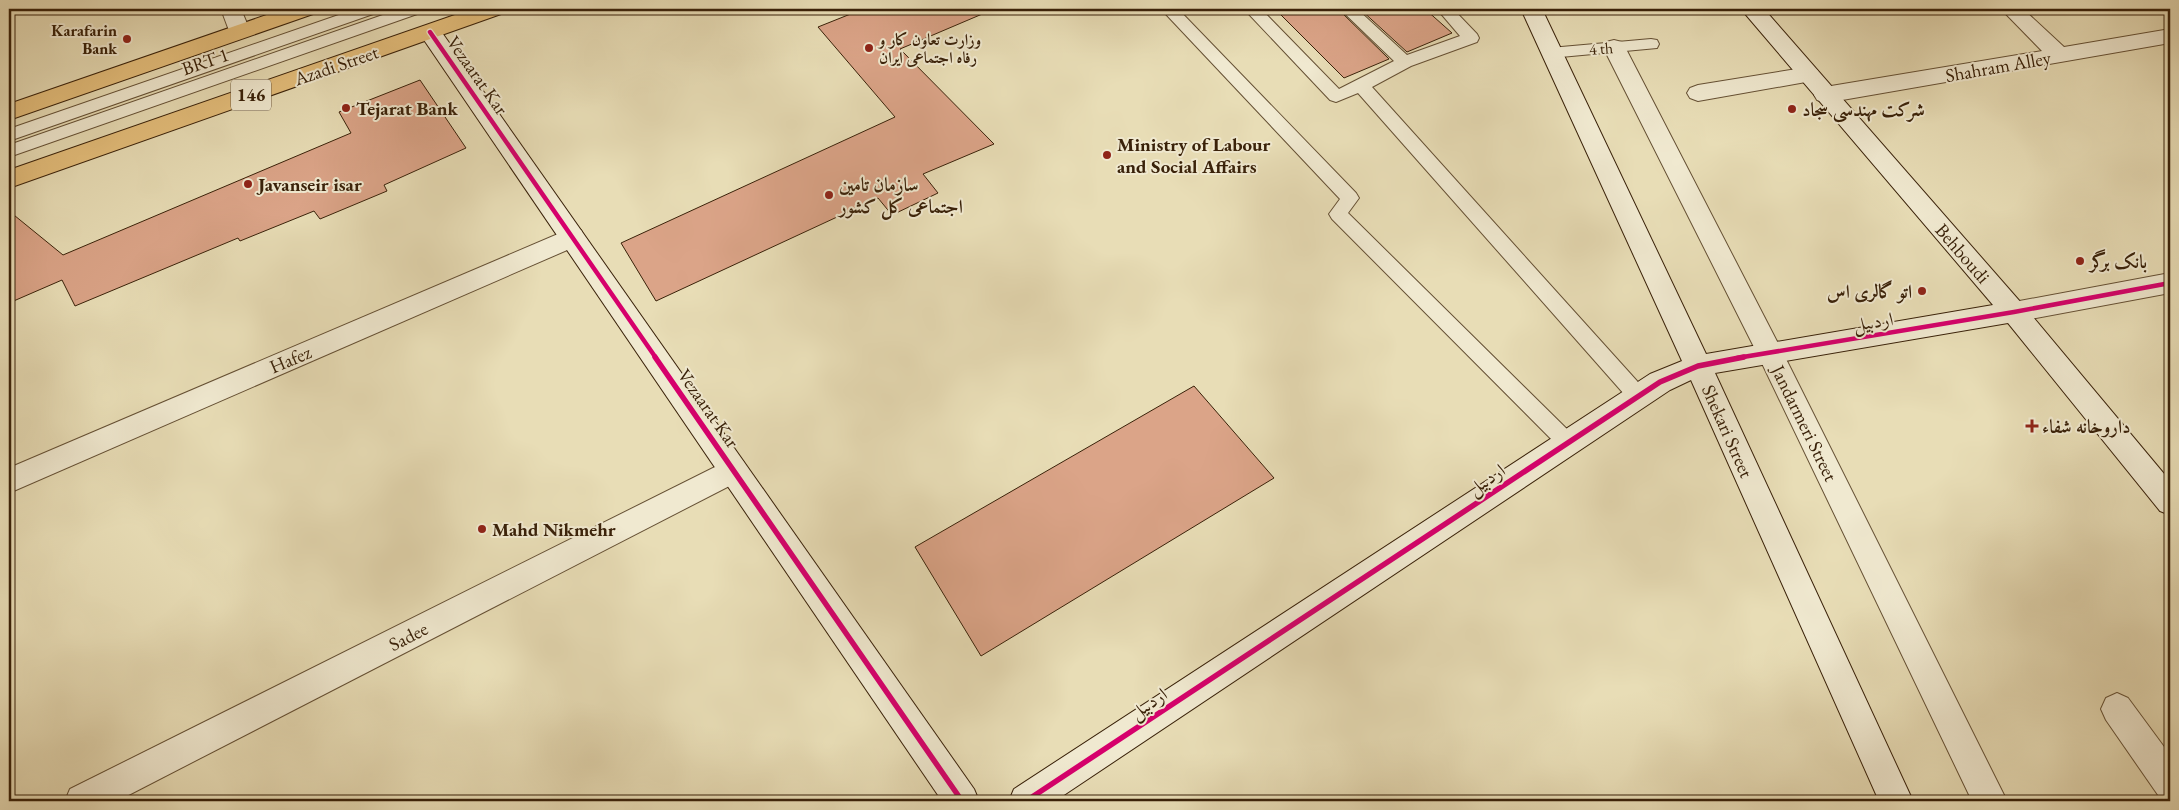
<svg xmlns="http://www.w3.org/2000/svg" width="2179" height="810" font-family="'EB Garamond',Amiri,serif">
<style>
.building{fill:#dba488;stroke:#392109}
.lines{fill:none;stroke-linecap:round;stroke-linejoin:round}
.lane-casing{stroke:#655034;stroke-width:2}
.street-casing{stroke:#655034;stroke-width:2}
.secondary-casing{stroke:#392109;stroke-width:2}
.primary-casing{stroke:#392109;stroke-width:2}
.lane{fill:#f0e9d0;fill-rule:evenodd}
.street{fill:#f0e9d0;fill-rule:evenodd}
.secondary{fill:#f0e9d0;fill-rule:evenodd}
.primary{fill:#e4be7b;fill-rule:evenodd}
.cycleway-far1-casing{stroke:#f0e9d0;stroke-width:7}
.cycleway-casing{stroke:#f0e9d0;stroke-width:9}
.cycleway-far1{stroke:#d6006c;stroke-width:4.5}
.cycleway{stroke:#d6006c;stroke-width:5.5}
.poi-dot{fill:#8f2418;stroke:#f0e9d0;stroke-width:2}
.labels{text-anchor:middle;stroke-width:4;stroke-linejoin:round;paint-order:stroke}
.far-poi-label{font-size:16px;font-weight:bold;fill:#392109;stroke:#f0e9d0;text-anchor:end}
.far-street-label{font-size:16px;fill:#392109;stroke:#f0e9d0}
.shield{fill:#f0e9d0;stroke:#705d45;stroke-width:1}
.shield-label{font-size:18px;font-weight:bold;fill:#392109}
.street-label{font-size:19px;fill:#392109;stroke:#f0e9d0}
.poi-label{font-size:19px;font-weight:bold;fill:#392109;stroke:#f0e9d0;text-anchor:start}
</style>
<rect width="100%" height="100%" fill="#e8ddb6"/>
<filter id="stains"><feTurbulence type="fractalNoise" baseFrequency=".004" numOctaves="4"/><feColorMatrix values="0 0 0 0 .2 0 0 0 0 .09 0 0 0 0 .02 0 0 0 .5 -.17"/></filter>
<radialGradient id="worn" r=".72"><stop offset=".6" stop-color="#630" stop-opacity="0"/><stop offset="1" stop-color="#630" stop-opacity=".3"/></radialGradient>
<!-- building -->
<g class="building">
<polygon points="863,9 994,9 900,49 994,144 923,174 938,193 892,215 878,198 656,301 621,243 895,117 818,27"/>
<polygon points="1275,9 1338,9 1389,59 1344,78"/>
<polygon points="1360,9 1425,9 1452,33 1407,52"/>
<polygon points="420,80 466,148 384,185 387,191 320,219 314,211 240,241 238,238 75,306 62,280 9,303 9,211 63,255 351,133 339,112"/>
<polygon points="1194,386 1274,478 981,656 915,547"/>
</g>
<g class="lines">
<!-- lane casing -->
<g class="lane-casing">
<g id="lane">
<polygon points="356,9 379,9 376,13 9,141 9,129"/>
<polygon points="400,9 423,9 420,13 9,157 9,145"/>
<polygon points="1161,9 1178,9 1356,193 1359,198 1348,213 1575,437 1578,443 1575,449 1568,452 1561,449 1332,219 1329,214 1340,199"/>
<polygon points="1244,9 1261,9 1339,89 1394,61 1340,9 1357,9 1407,55 1460,36 1437,9 1453,9 1477,34 1479,38 1477,42 1411,66 1372,87 1646,391 1649,397 1646,403 1639,405 1632,403 1358,93 1336,102 1330,100"/>
<polygon points="1651,39 1657,40 1659,44 1657,48 1550,58 1544,57 1542,53 1544,49 1550,48"/>
</g>
</g>
<!-- street casing -->
<g class="street-casing">
<g id="street">
<polygon points="221,9 241,9 250,31 247,36 239,38 231,36"/>
<polygon points="2001,9 2023,9 2064,47 2170,29 2170,43 1825,103 1817,100 1814,95 1817,90 1825,87 2042,51"/>
<polygon points="1614,40 1622,42 1625,47 1783,353 2007,801 1972,801 1757,353 1603,47 1606,42"/>
<polygon points="1809,67 1817,70 1820,75 1817,80 1698,101 1690,98 1687,93 1690,88 1698,85"/>
<polygon points="572,228 581,230 584,237 581,244 9,493 9,468"/>
<polygon points="2170,273 2170,293 2014,322 2005,319 2001,312 2005,305 2014,302"/>
<polygon points="733,458 743,461 747,470 743,479 117,801 65,801 70,789"/>
<polygon points="2117,693 2128,698 2170,755 2170,800 2158,795 2106,720 2101,709 2106,698"/>
</g>
</g>
<!-- secondary casing -->
<g class="secondary-casing">
<g id="secondary">
<polygon points="1521,9 1542,9 1706,354 1993,305 1741,9 1764,9 2023,305 2170,481 2170,515 2160,511 2008,323 1715,373 1913,801 1879,801 1691,380 1670,390 1055,801 1009,801 1014,789 1650,374 1682,361"/>
<polygon points="430,25 438,27 974,789 979,801 942,801 422,37 419,32 422,27"/>
</g>
</g>
<!-- primary casing -->
<g class="primary-casing">
<g id="primary">
<polygon points="284,9 316,9 313,14 9,120 9,104"/>
<polygon points="472,9 504,9 501,14 9,188 9,170"/>
</g>
</g>
<!-- lane -->
<use href="#lane" class="lane"/>
<!-- street -->
<use href="#street" class="street"/>
<!-- secondary -->
<use href="#secondary" class="secondary"/>
<!-- primary -->
<use href="#primary" class="primary"/>
<!-- cycleway-far1 casing -->
<g class="cycleway-far1-casing">
<g id="cycleway-far1">
<polyline points="430,32 656,358"/>
<polyline points="1737,358 2014,312 2170,283"/>
</g>
</g>
<!-- cycleway casing -->
<g class="cycleway-casing">
<g id="cycleway">
<polyline points="655,357 962,801"/>
<polyline points="1026,801 1660,382 1698,366 1744,357"/>
</g>
</g>
<!-- cycleway-far1 -->
<use href="#cycleway-far1" class="cycleway-far1"/>
<!-- cycleway -->
<use href="#cycleway" class="cycleway"/>
</g>
<!-- markers -->
<g class="poi-dot">
<circle cx="127" cy="39" r="5"/>
<circle cx="869" cy="48" r="5"/>
<circle cx="346" cy="108" r="5"/>
<circle cx="1792" cy="109" r="5"/>
<circle cx="1107" cy="155" r="5"/>
<circle cx="248" cy="184" r="5"/>
<circle cx="829" cy="195" r="5"/>
<circle cx="2080" cy="261" r="5"/>
<circle cx="1922" cy="291" r="5"/>
<path d="M2029.5 418.5h5v5h5v5h-5v5h-5v-5h-5v-5h5z"/>
<circle cx="482" cy="529" r="5"/>
</g>
<g class="labels">
<!-- far-poi labels -->
<g class="far-poi-label">
<text x="117" y="36">Karafarin<tspan x="117" dy="18">Bank</tspan></text>
<text x="879" y="45" text-anchor="start">وزارت تعاون کار و<tspan x="879" dy="18">رفاه اجتماعی ایران</tspan></text>
</g>
<!-- far-street labels -->
<g class="far-street-label">
<text transform="translate(1601 48) rotate(-5)" y="6">4 th</text>
</g>
<!-- shield labels -->
<rect class="shield" x="231" y="79.5" width="40" height="31" rx="4"/>
<g class="shield-label">
<text x="251" y="101">146</text>
</g>
<!-- street labels -->
<g class="street-label">
<text transform="translate(205 61) rotate(-19)" y="7">BRT 1</text>
<text transform="translate(336 65) rotate(-19)" y="7">Azadi Street</text>
<text transform="translate(1998 66) rotate(-10)" y="7">Shahram Alley</text>
<text transform="translate(478 75) rotate(55)" y="7">Vezaarat Kar</text>
<text transform="translate(1963 253) rotate(49)" y="7">Behboudi</text>
<text transform="translate(1873 321) rotate(-9)" y="7">اردبیل</text>
<text transform="translate(290 359) rotate(-23)" y="7">Hafez</text>
<text transform="translate(709 408) rotate(55)" y="7">Vezaarat Kar</text>
<text transform="translate(1805 423) rotate(64)" y="7">Jandarmeri Street</text>
<text transform="translate(1728 431) rotate(66)" y="7">Shekari Street</text>
<text transform="translate(1486 479) rotate(-34)" y="7">اردبیل</text>
<text transform="translate(408 636) rotate(-27)" y="7">Sadee</text>
<text transform="translate(1148 703) rotate(-34)" y="7">اردبیل</text>
</g>
<!-- poi labels -->
<g class="poi-label">
<text x="356" y="115">Tejarat Bank</text>
<text x="1802" y="116">شرکت مهندسی سجاد</text>
<text x="1117" y="151">Ministry of Labour<tspan x="1117" dy="22">and Social Affairs</tspan></text>
<text x="258" y="191">Javanseir isar</text>
<text x="839" y="191">سازمان تامین<tspan x="839" dy="22">اجتماعی کل کشور</tspan></text>
<text x="2090" y="268">بانک برگر</text>
<text x="1912" y="298" text-anchor="end">اتو گالری اس</text>
<text x="2042" y="433">داروخانه شفاء</text>
<text x="492" y="536">Mahd Nikmehr</text>
</g>
</g>
<!-- margin -->
<rect width="2179" height="810" fill="none" stroke="#e8ddb6" stroke-width="30"/>
<rect x="10" y="10" width="2159" height="790" fill="none" stroke="#392109" stroke-width="2.5"/>
<rect x="15" y="15" width="2149" height="780" fill="none" stroke="#392109"/>
<rect width="100%" height="100%" filter="url(#stains)"/>
<rect width="100%" height="100%" fill="url(#worn)"/>
</svg>
